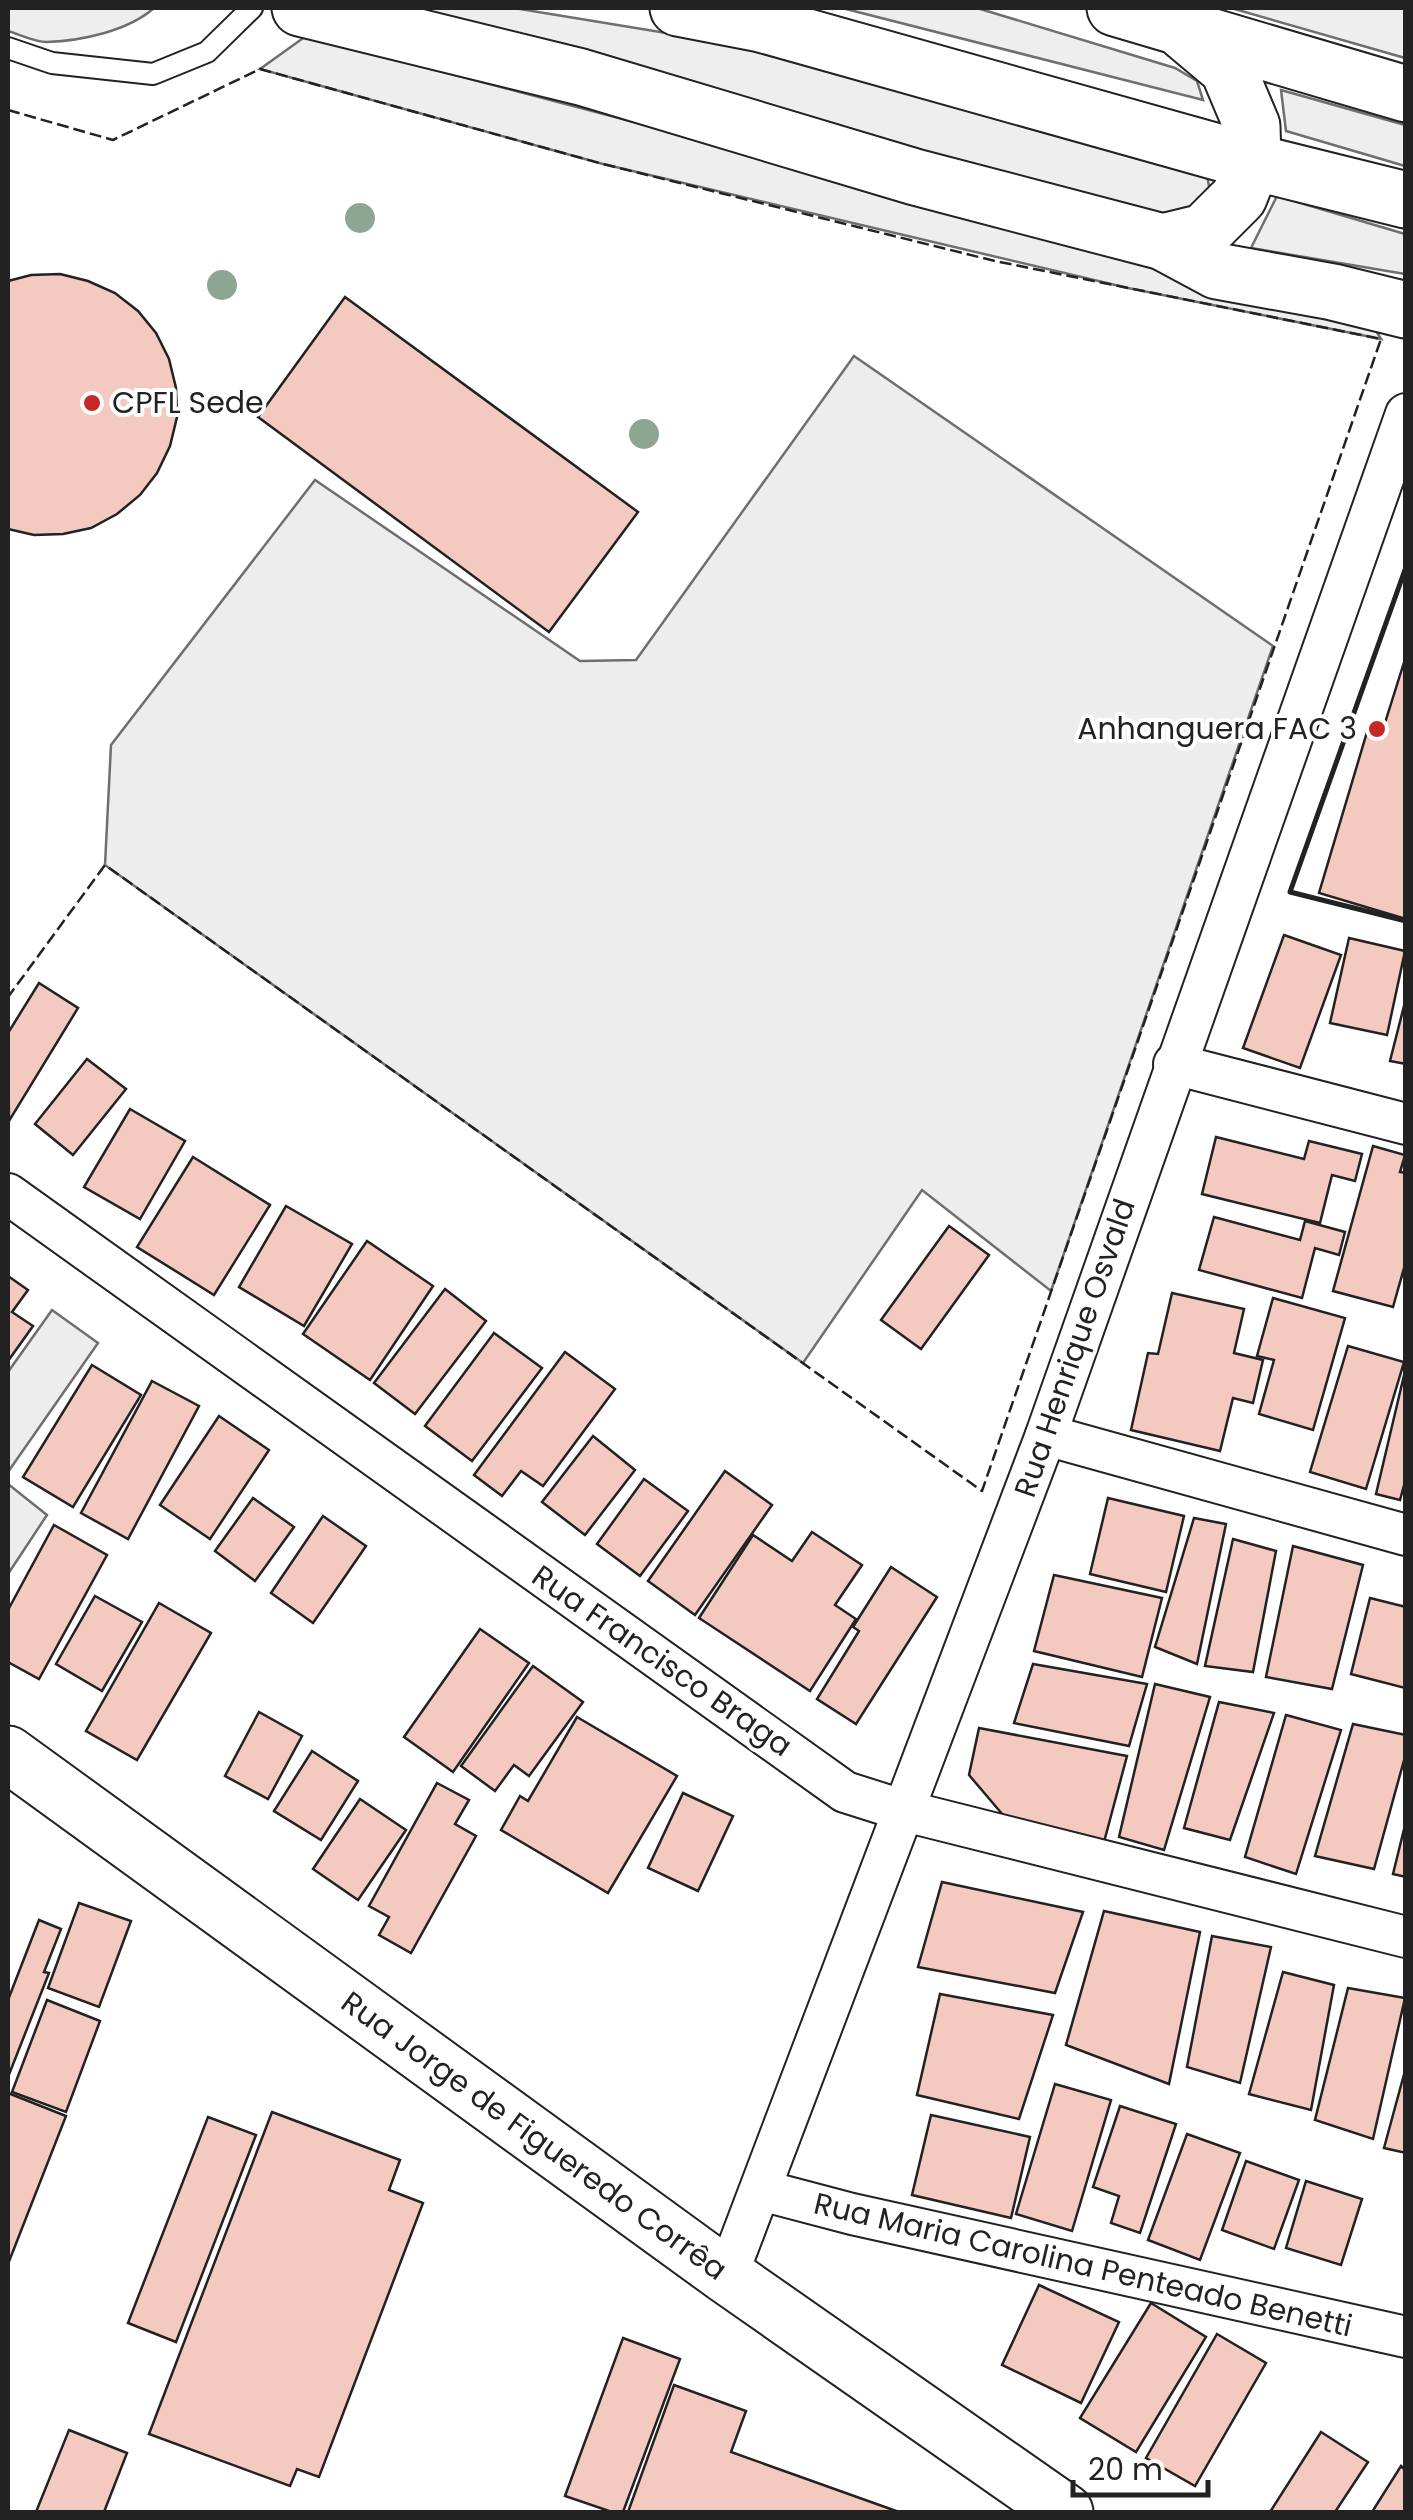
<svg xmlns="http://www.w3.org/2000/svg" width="1413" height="2520" font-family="Poppins,sans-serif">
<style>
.green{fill:#eee;stroke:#6f6f6f;stroke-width:2.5}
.parking{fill:#ededed;stroke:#6f6f6f;stroke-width:2.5}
.building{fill:#f3c9c0;stroke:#222;stroke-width:2.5}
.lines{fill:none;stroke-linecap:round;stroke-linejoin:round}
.lane-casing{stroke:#222;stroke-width:24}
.street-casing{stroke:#222;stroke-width:44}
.secondary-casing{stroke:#222;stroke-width:59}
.highway-casing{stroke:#222;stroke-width:59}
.lane{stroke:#fff;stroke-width:20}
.street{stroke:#fff;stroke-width:40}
.secondary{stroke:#fff;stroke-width:55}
.highway{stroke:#fff;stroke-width:55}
.fence{stroke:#222;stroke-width:2.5;stroke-dasharray:12 5;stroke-linecap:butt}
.wall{stroke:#222;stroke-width:5}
.tree{fill:#8da692}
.poi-dot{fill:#c62828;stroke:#fff;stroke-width:4}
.labels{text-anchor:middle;stroke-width:8;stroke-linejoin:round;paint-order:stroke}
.poi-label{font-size:30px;fill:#222;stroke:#fff;text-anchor:start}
.street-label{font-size:30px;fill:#222;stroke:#fff}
</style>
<rect width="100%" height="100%" fill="#fff"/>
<!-- green -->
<g class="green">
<path d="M8,8H154C128,31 81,41 47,42C34,42 19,34 8,31Z"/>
<polygon points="398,8 514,8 715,41 997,114 1207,175 1210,192 1185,212 1145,217"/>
<polygon points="842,8 977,8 1175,68 1197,81 1203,100"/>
<polygon points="1231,8 1405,8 1405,58"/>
<polygon points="306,36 1366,314 1381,339 1128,288 603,164 260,69"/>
<polygon points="1281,90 1405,125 1405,166 1286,131"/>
<polygon points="1277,196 1405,234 1405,274 1251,248"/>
</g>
<!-- parking -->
<g class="parking">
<polygon points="854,356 1273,646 1051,1291 922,1190 803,1363 105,865 111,745 315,480 580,661 636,660"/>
<polygon points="52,1310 98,1343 8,1472 8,1372"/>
<polygon points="8,1484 47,1515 8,1574"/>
</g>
<!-- building -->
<g class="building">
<polygon points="60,274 88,281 115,293 138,311 156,333 169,359 176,388 177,417 170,446 157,473 140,495 117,514 91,528 63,534 34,535 8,529 8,281 31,275"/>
<polygon points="345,297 638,512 549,632 258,417"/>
<polygon points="1406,656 1406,919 1319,893 1370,722 1384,726"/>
<polygon points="1284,935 1341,955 1300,1068 1243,1048"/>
<polygon points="1349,938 1405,951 1387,1035 1330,1023"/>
<polygon points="39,983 78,1008 9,1121 8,1033"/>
<polygon points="1406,998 1406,1064 1390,1061"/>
<polygon points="87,1059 126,1089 73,1155 35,1124"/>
<polygon points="130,1109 185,1141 140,1219 84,1187"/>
<polygon points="1216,1137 1304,1159 1309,1141 1362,1154 1355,1181 1332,1175 1320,1223 1202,1194"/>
<polygon points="1373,1146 1405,1155 1400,1172 1406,1173 1406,1261 1393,1307 1333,1291"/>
<polygon points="193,1157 270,1205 214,1295 137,1247"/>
<polygon points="286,1206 352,1244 304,1326 239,1287"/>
<polygon points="1214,1217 1300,1240 1305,1221 1345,1232 1339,1255 1315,1248 1302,1298 1199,1270"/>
<polygon points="949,1226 989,1255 921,1349 881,1320"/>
<polygon points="367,1241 433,1286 370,1380 303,1334"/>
<polygon points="8,1276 28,1290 12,1312 33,1326 8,1361"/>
<polygon points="445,1289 486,1321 415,1414 374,1383"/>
<polygon points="1172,1293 1244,1309 1234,1353 1263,1360 1253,1403 1233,1398 1220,1451 1131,1430 1148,1353 1158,1354"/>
<polygon points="1273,1298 1345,1318 1313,1430 1259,1414 1274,1360 1257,1356"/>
<polygon points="494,1333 542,1368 472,1461 425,1426"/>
<polygon points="1348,1346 1404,1362 1366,1489 1310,1472"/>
<polygon points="565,1352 615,1389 543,1486 521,1471 502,1496 474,1475"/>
<polygon points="92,1365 141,1395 73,1507 23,1477"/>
<polygon points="1405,1371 1406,1478 1400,1500 1376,1494"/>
<polygon points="152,1381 199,1406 128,1539 81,1513"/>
<polygon points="219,1416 269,1450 210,1539 160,1505"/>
<polygon points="593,1436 635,1470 585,1535 542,1502"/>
<polygon points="725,1471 772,1505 695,1615 648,1581"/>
<polygon points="644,1479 688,1511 640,1576 597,1544"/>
<polygon points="253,1498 294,1527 255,1581 215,1551"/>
<polygon points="1108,1498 1184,1516 1166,1592 1090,1574"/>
<polygon points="323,1516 366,1546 313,1623 271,1593"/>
<polygon points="1194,1518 1226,1524 1197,1664 1155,1647"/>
<polygon points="54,1525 107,1555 39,1679 8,1662 8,1610"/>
<polygon points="812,1532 862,1565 835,1605 856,1619 810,1691 699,1618 753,1535 792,1561"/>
<polygon points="1233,1539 1276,1551 1253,1672 1205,1666"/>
<polygon points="1293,1546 1363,1565 1332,1689 1266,1677"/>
<polygon points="891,1567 937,1597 856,1724 817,1699 859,1631 853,1627"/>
<polygon points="1054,1575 1162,1598 1142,1677 1034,1651"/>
<polygon points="95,1596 142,1622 102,1691 56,1664"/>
<polygon points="1370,1598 1406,1607 1405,1688 1351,1674"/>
<polygon points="159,1603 211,1633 137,1760 86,1731"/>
<polygon points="480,1629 529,1663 453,1772 404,1737"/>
<polygon points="1033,1664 1147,1684 1129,1746 1014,1723"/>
<polygon points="533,1666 583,1702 529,1776 514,1765 495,1791 461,1766"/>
<polygon points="1155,1684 1210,1697 1164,1850 1119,1837"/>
<polygon points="1219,1702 1274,1713 1230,1840 1184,1828"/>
<polygon points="259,1712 302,1736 268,1799 225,1776"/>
<polygon points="1286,1715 1341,1730 1296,1874 1245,1857"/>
<polygon points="577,1717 677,1776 608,1893 501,1830 520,1796 528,1801"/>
<polygon points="1353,1724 1406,1735 1406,1753 1374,1869 1315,1856"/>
<polygon points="979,1728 1127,1756 1104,1842 1003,1815 969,1775"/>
<polygon points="312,1751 358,1781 321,1840 274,1811"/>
<polygon points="437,1783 469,1800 455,1824 476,1836 411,1953 379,1935 389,1917 369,1906"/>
<polygon points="683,1793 733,1816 698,1891 648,1868"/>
<polygon points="360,1799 406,1830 358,1900 313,1869"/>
<polygon points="1406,1821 1406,1877 1393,1874"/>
<polygon points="942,1882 1083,1912 1055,1993 918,1967"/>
<polygon points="79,1903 131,1921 99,2007 48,1988"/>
<polygon points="1104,1911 1200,1932 1169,2084 1066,2045"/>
<polygon points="39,1920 61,1929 44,1972 49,1973 8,2077 8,2000"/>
<polygon points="1212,1936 1271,1947 1240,2083 1187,2067"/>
<polygon points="1283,1972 1334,1985 1311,2110 1249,2094"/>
<polygon points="1348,1988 1405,1998 1373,2139 1315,2120"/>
<polygon points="940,1994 1053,2015 1019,2119 917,2095"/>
<polygon points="47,2000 100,2021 66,2112 12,2092"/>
<polygon points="1406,2067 1406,2153 1384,2148"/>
<polygon points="1055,2084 1111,2100 1072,2231 1016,2214"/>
<polygon points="8,2093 66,2116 8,2264"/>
<polygon points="1120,2106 1176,2124 1140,2233 1111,2223 1119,2196 1093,2187"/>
<polygon points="272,2112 400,2160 389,2190 423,2203 319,2477 297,2469 290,2486 149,2434"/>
<polygon points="931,2115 1030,2137 1011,2218 912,2195"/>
<polygon points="208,2117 256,2135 176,2342 128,2323"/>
<polygon points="1187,2134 1240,2153 1200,2260 1148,2240"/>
<polygon points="1246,2161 1299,2180 1274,2249 1222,2230"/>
<polygon points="1306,2181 1362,2199 1341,2265 1286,2248"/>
<polygon points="1039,2285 1119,2322 1081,2403 1002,2365"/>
<polygon points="1151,2303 1206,2337 1136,2452 1080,2418"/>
<polygon points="1217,2334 1266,2363 1195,2486 1146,2458"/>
<polygon points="623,2338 680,2359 623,2512 612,2512 565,2496"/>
<polygon points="674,2385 746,2411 731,2452 899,2512 628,2512"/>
<polygon points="69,2430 127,2453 104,2512 36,2512"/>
<polygon points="1321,2432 1368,2462 1335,2512 1270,2512"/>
<polygon points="1401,2466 1406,2471 1406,2512 1372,2512"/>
</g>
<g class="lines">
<!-- lane casing -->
<g class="lane-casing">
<polyline id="lane" points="8,48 52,63 153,74 207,52 252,8"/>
</g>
<!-- street casing -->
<g class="street-casing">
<g id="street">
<polyline points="1174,1064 1406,1124"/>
<polyline points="8,1194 845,1792 905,1811 1406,1937"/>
<polyline points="1046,1435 1406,1535"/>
<polyline points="761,2190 852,2214 1406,2337"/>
<polyline points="727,2276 1046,1435 1406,414"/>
</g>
</g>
<!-- secondary casing -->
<g class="secondary-casing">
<polyline id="secondary" points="8,1754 727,2276 1065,2512"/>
</g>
<!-- highway casing -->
<g class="highway-casing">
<g id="highway">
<polyline points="300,8 581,77 915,177 1163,242 1217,271 1333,292 1406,310"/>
<polyline points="678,8 761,24 1253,162 1406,200"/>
<polyline points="1115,8 1406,94"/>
<polyline points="1163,242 1204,232 1239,197 1253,162 1252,126 1228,69 1184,32"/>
</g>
</g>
<!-- lane -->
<use href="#lane" class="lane"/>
<!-- street -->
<use href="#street" class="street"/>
<!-- secondary -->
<use href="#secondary" class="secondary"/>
<!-- highway -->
<use href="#highway" class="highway"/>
<!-- fence -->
<polyline class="fence" points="8,110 113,140 260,69 603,164 995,261 1381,339 982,1491 105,865 8,997"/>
<!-- wall -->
<polyline class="wall" points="1406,567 1290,892 1406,921"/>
</g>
<!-- trees -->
<g class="tree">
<circle cx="360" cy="218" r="15"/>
<circle cx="222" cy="285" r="15"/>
<circle cx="644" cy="434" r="15"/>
</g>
<!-- markers -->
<g class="poi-dot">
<circle cx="92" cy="403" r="10"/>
<circle cx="1377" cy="729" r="10"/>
</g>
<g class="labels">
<!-- poi labels -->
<g class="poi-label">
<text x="112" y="413">CPFL Sede</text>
<text x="1357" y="739" text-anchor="end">Anhanguera FAC 3</text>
</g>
<!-- street labels -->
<g class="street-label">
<text transform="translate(1075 1348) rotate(-71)" y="10">Rua Henrique Osvald</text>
<text transform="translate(662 1661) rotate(35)" y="10">Rua Francisco Braga</text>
<text transform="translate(534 2136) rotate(36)" y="10">Rua Jorge de Figueredo Corrêa</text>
<text transform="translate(1083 2265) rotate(13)" y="10">Rua Maria Carolina Penteado Benetti</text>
</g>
</g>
<!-- border -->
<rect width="1413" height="2520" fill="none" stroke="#222222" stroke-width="20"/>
<!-- scale -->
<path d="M1073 2480v15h135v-15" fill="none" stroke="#222222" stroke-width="5"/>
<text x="1088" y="2480" font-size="30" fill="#222222" stroke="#ffffff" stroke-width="8" paint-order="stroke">20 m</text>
</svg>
